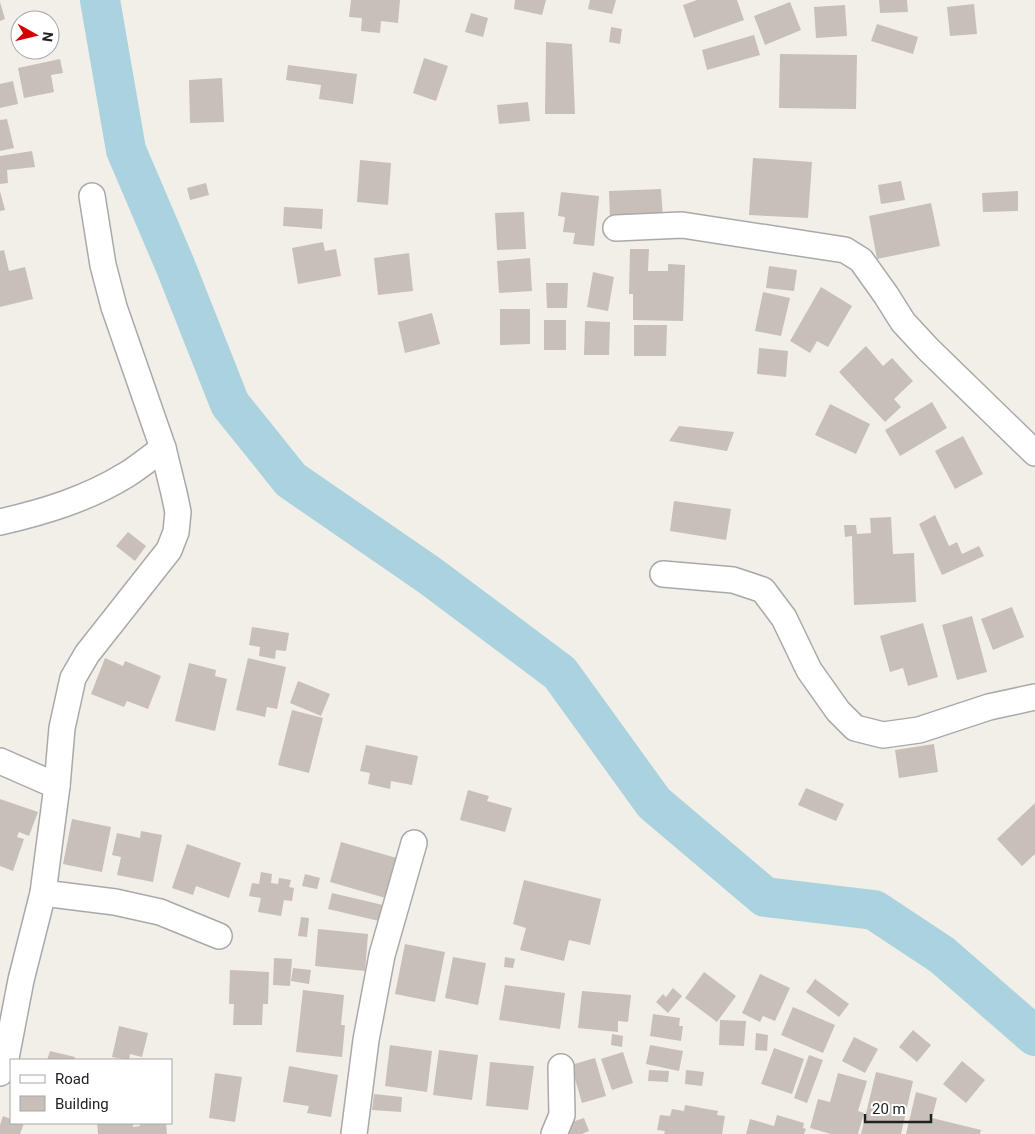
<svg xmlns="http://www.w3.org/2000/svg" width="1035" height="1134" font-family="Roboto,sans-serif">
<style>
.lines{fill:none;stroke-linecap:round;stroke-linejoin:round}
.river{stroke:#aad3df;stroke-width:40}
.building{fill:#c7bfb8}
.street-casing{stroke:#a9a9a9;stroke-width:28}
.street{stroke:#fff;stroke-width:25}
</style>
<rect width="100%" height="100%" fill="#f2efe9"/>
<g class="lines">
<!-- river -->
<polyline class="river" points="100,0 126,150 175,265 230,404 291,480 429,575 560,673 654,803 765,897 874,910 942,955 1035,1036"/>
</g>
<!-- building -->
<g class="building">
<polygon points="351,0 400,0 398,23 381,21 380,33 361,31 362,18 349,17"/>
<polygon points="515,0 546,0 542,15 514,9"/>
<polygon points="590,0 616,0 612,14 588,9"/>
<polygon points="697,0 737,0 744,20 694,38 683,5"/>
<polygon points="879,0 907,0 908,12 880,13"/>
<polygon points="0,2 5,19 0,21"/>
<polygon points="790,2 801,30 765,45 754,16"/>
<polygon points="974,4 977,34 950,36 947,7"/>
<polygon points="845,5 847,36 816,38 814,7"/>
<polygon points="471,13 488,18 483,37 465,32"/>
<polygon points="877,24 918,37 913,54 871,41"/>
<polygon points="611,27 622,29 620,44 609,42"/>
<polygon points="754,35 760,55 707,70 702,50"/>
<polygon points="546,42 572,44 575,114 545,114"/>
<polygon points="780,54 857,55 856,109 779,108"/>
<polygon points="424,58 448,66 436,101 413,93"/>
<polygon points="60,59 63,73 51,75 54,92 24,98 18,68"/>
<polygon points="288,65 357,74 353,104 319,99 321,85 286,80"/>
<polygon points="222,78 224,122 190,123 189,80"/>
<polygon points="13,81 18,104 0,108 0,84"/>
<polygon points="528,102 530,121 499,124 497,105"/>
<polygon points="7,119 14,148 0,151 0,120"/>
<polygon points="32,151 35,167 7,170 8,183 0,184 0,156"/>
<polygon points="753,158 812,162 808,218 749,215"/>
<polygon points="360,160 391,163 388,205 357,202"/>
<polygon points="901,181 905,200 881,204 878,185"/>
<polygon points="206,183 209,195 190,200 187,188"/>
<polygon points="661,189 663,218 610,221 609,191"/>
<polygon points="0,191 5,210 0,211"/>
<polygon points="1018,191 1018,211 983,212 982,193"/>
<polygon points="561,192 599,196 594,246 573,244 575,233 563,232 565,217 558,216"/>
<polygon points="931,203 940,246 877,259 869,216"/>
<polygon points="284,207 323,209 322,229 283,226"/>
<polygon points="524,212 526,249 497,250 495,213"/>
<polygon points="323,242 325,251 336,249 341,276 298,284 292,248"/>
<polygon points="630,249 649,249 648,271 668,271 668,264 685,265 683,321 633,320 633,294 629,294"/>
<polygon points="4,250 9,271 25,267 33,299 0,307 0,251"/>
<polygon points="409,253 413,291 378,295 374,258"/>
<polygon points="530,258 532,291 499,293 497,261"/>
<polygon points="769,266 797,270 794,291 766,288"/>
<polygon points="593,272 614,277 608,311 587,307"/>
<polygon points="546,283 568,283 567,308 547,308"/>
<polygon points="821,287 852,306 828,347 817,341 810,353 790,341"/>
<polygon points="763,292 790,298 781,336 755,331"/>
<polygon points="500,309 530,309 530,344 500,345"/>
<polygon points="432,313 440,344 405,353 398,322"/>
<rect x="544" y="320" width="22" height="30"/>
<polygon points="585,321 610,322 609,355 584,355"/>
<polygon points="634,325 667,325 666,356 634,356"/>
<polygon points="866,346 883,366 892,358 913,381 894,399 901,407 885,422 839,372"/>
<polygon points="759,348 788,351 786,377 757,374"/>
<polygon points="932,402 947,428 900,456 885,430"/>
<polygon points="830,404 870,424 856,454 815,435"/>
<polygon points="679,426 734,432 727,451 669,441"/>
<polygon points="963,436 983,474 955,489 935,451"/>
<polygon points="674,501 731,509 726,540 670,531"/>
<polygon points="935,515 949,546 957,542 962,554 979,546 984,556 942,575 919,524"/>
<polygon points="891,517 893,554 914,553 916,602 854,605 852,536 845,537 844,525 856,525 857,534 871,533 870,518"/>
<polygon points="128,532 146,546 135,561 116,546"/>
<polygon points="1012,607 1024,637 993,650 981,619"/>
<polygon points="972,616 987,672 957,680 942,625"/>
<polygon points="923,623 938,677 908,686 903,668 890,672 880,636"/>
<polygon points="252,627 289,633 286,651 276,650 275,659 259,656 260,647 249,645"/>
<polygon points="105,658 123,666 125,661 161,676 148,709 127,701 124,707 91,694"/>
<polygon points="248,658 286,667 277,709 267,707 265,717 236,710"/>
<polygon points="189,663 216,670 215,676 227,679 215,731 175,721"/>
<polygon points="298,681 330,694 321,716 290,703"/>
<polygon points="292,710 323,718 309,773 278,765"/>
<polygon points="934,744 938,772 899,778 895,750"/>
<polygon points="366,745 418,756 412,785 391,781 390,789 368,784 370,773 360,771"/>
<polygon points="806,788 844,804 836,821 798,805"/>
<polygon points="468,790 489,796 487,801 512,808 505,832 460,820"/>
<polygon points="0,799 38,812 29,836 19,832 17,837 24,839 13,871 0,866"/>
<polygon points="1035,803 1035,854 1022,866 997,839"/>
<polygon points="72,819 111,827 102,872 63,864"/>
<polygon points="141,831 162,835 153,882 117,875 121,857 112,855 117,833 140,838"/>
<polygon points="341,842 400,859 389,899 330,882"/>
<polygon points="187,844 241,863 229,898 196,886 193,895 172,888"/>
<polygon points="261,872 272,874 271,883 278,884 279,878 291,880 289,887 294,888 292,901 284,900 281,916 258,912 261,898 249,896 252,883 259,884"/>
<polygon points="305,874 320,878 317,889 302,886"/>
<polygon points="524,880 601,899 590,945 569,940 564,961 520,950 526,928 513,924"/>
<polygon points="332,893 383,905 379,921 328,909"/>
<polygon points="301,917 309,918 307,937 298,936"/>
<polygon points="318,929 368,934 365,971 315,966"/>
<polygon points="405,944 445,952 435,1002 395,994"/>
<polygon points="453,957 486,963 478,1005 445,998"/>
<polygon points="505,957 515,959 513,968 504,967"/>
<polygon points="274,958 292,959 290,986 273,985"/>
<polygon points="293,968 311,970 309,984 291,981"/>
<polygon points="230,970 269,972 268,1004 263,1004 262,1025 233,1025 234,1004 229,1004"/>
<polygon points="704,972 736,996 717,1022 685,998"/>
<polygon points="760,974 790,988 775,1021 763,1016 760,1022 742,1013"/>
<polygon points="815,979 849,1004 839,1017 806,992"/>
<polygon points="505,985 565,993 560,1029 499,1020"/>
<polygon points="673,988 682,996 668,1013 656,1002 663,994 666,997"/>
<polygon points="303,990 344,995 341,1025 345,1025 342,1057 296,1052"/>
<polygon points="582,991 631,995 628,1022 618,1021 618,1032 578,1028"/>
<polygon points="793,1007 835,1025 823,1053 781,1035"/>
<polygon points="653,1014 680,1018 679,1026 683,1026 681,1041 650,1036"/>
<polygon points="720,1020 746,1021 744,1046 719,1045"/>
<polygon points="119,1026 148,1033 142,1057 130,1054 129,1060 112,1057"/>
<polygon points="913,1030 931,1045 917,1062 899,1047"/>
<polygon points="756,1033 768,1035 767,1051 755,1050"/>
<polygon points="612,1034 623,1036 622,1047 611,1045"/>
<polygon points="854,1037 878,1049 865,1073 842,1061"/>
<polygon points="390,1045 432,1051 427,1092 385,1086"/>
<polygon points="650,1045 683,1051 679,1071 646,1064"/>
<polygon points="774,1048 804,1059 792,1094 761,1084"/>
<polygon points="439,1050 478,1055 472,1100 433,1095"/>
<polygon points="50,1051 75,1057 74,1060 47,1060"/>
<polygon points="623,1052 633,1083 612,1090 601,1059"/>
<polygon points="809,1055 823,1060 807,1103 794,1098"/>
<polygon points="595,1058 606,1096 582,1103 571,1065"/>
<polygon points="962,1061 985,1080 966,1103 943,1084"/>
<polygon points="490,1062 534,1066 528,1110 486,1106"/>
<polygon points="289,1066 338,1075 331,1117 307,1113 309,1106 283,1102"/>
<polygon points="649,1070 669,1071 668,1082 648,1081"/>
<polygon points="686,1070 704,1072 702,1086 685,1084"/>
<polygon points="876,1072 913,1081 901,1134 861,1134"/>
<polygon points="215,1073 242,1077 235,1122 209,1118"/>
<polygon points="838,1073 867,1081 858,1111 864,1113 858,1134 831,1134 810,1128 818,1099 830,1102"/>
<polygon points="916,1092 937,1098 932,1118 981,1130 980,1134 906,1134"/>
<polygon points="374,1094 402,1097 401,1112 372,1110"/>
<polygon points="685,1105 718,1111 717,1115 725,1116 722,1134 664,1134 665,1131 657,1130 660,1115 670,1116 672,1109 684,1111"/>
<polygon points="777,1115 804,1123 803,1128 806,1129 804,1134 746,1134 750,1119 774,1126"/>
<polygon points="3,1116 11,1119 11,1123 24,1123 20,1134 0,1134 0,1125"/>
<polygon points="584,1118 589,1131 582,1134 566,1134 563,1125"/>
<polygon points="97,1123 133,1123 133,1127 140,1126 140,1123 166,1123 167,1134 98,1134"/>
</g>
<g class="lines">
<!-- street casing -->
<g class="street-casing">
<g id="street">
<polyline points="616,228 682,225 845,250 861,260 886,295 903,322 928,349 1035,453"/>
<path d="M0,522C44,512 87,499 126,475C139,467 151,457 163,448"/>
<polyline points="663,574 733,580 763,590 784,618 809,670 838,711 855,728 883,735 919,730 989,707 1035,697"/>
<polyline points="0,761 57,786"/>
<polyline points="43,893 115,902 160,912 219,936"/>
<polyline points="0,1073 6,1058 21,980 43,893 57,786 62,728 73,678 87,654 169,550 176,532 178,512 174,493 163,448 114,307 103,265 92,196"/>
<polyline points="354,1134 366,1040 382,955 414,843"/>
<polyline points="554,1134 562,1115 561,1067"/>
</g>
</g>
<!-- street -->
<use href="#street" class="street"/>
</g>
<!-- legend -->
<rect x="10" y="1059" width="162" height="65" fill="#ffffff" stroke="#a7a7a7"/>
<rect x="20" y="1075" width="25" height="8" fill="#ffffff" stroke="#a7a7a7"/>
<text x="55" y="1084" font-size="15" fill="#222222">Road</text>
<rect x="20" y="1096" width="25" height="15" fill="#c7bfb8" stroke="#a7a7a7"/>
<text x="55" y="1109" font-size="15" fill="#222222">Building</text>
<!-- north arrow -->
<g transform="translate(35 35) rotate(98)"><circle r="24" fill="#ffffff" stroke="#a7a7a7"/>
<path d="M0-4L9 19L0 12L-9 19Z" fill="#d40000"/>
<text y="-8" font-size="14" font-weight="bold" text-anchor="middle" fill="#222222">N</text>
</g>
<!-- scale -->
<path d="M865 1114v8h66v-8" fill="none" stroke="#222222" stroke-width="2.5"/>
<text x="872" y="1114" font-size="15" fill="#222222" stroke="#ffffff" stroke-width="4" paint-order="stroke">20 m</text>
</svg>
